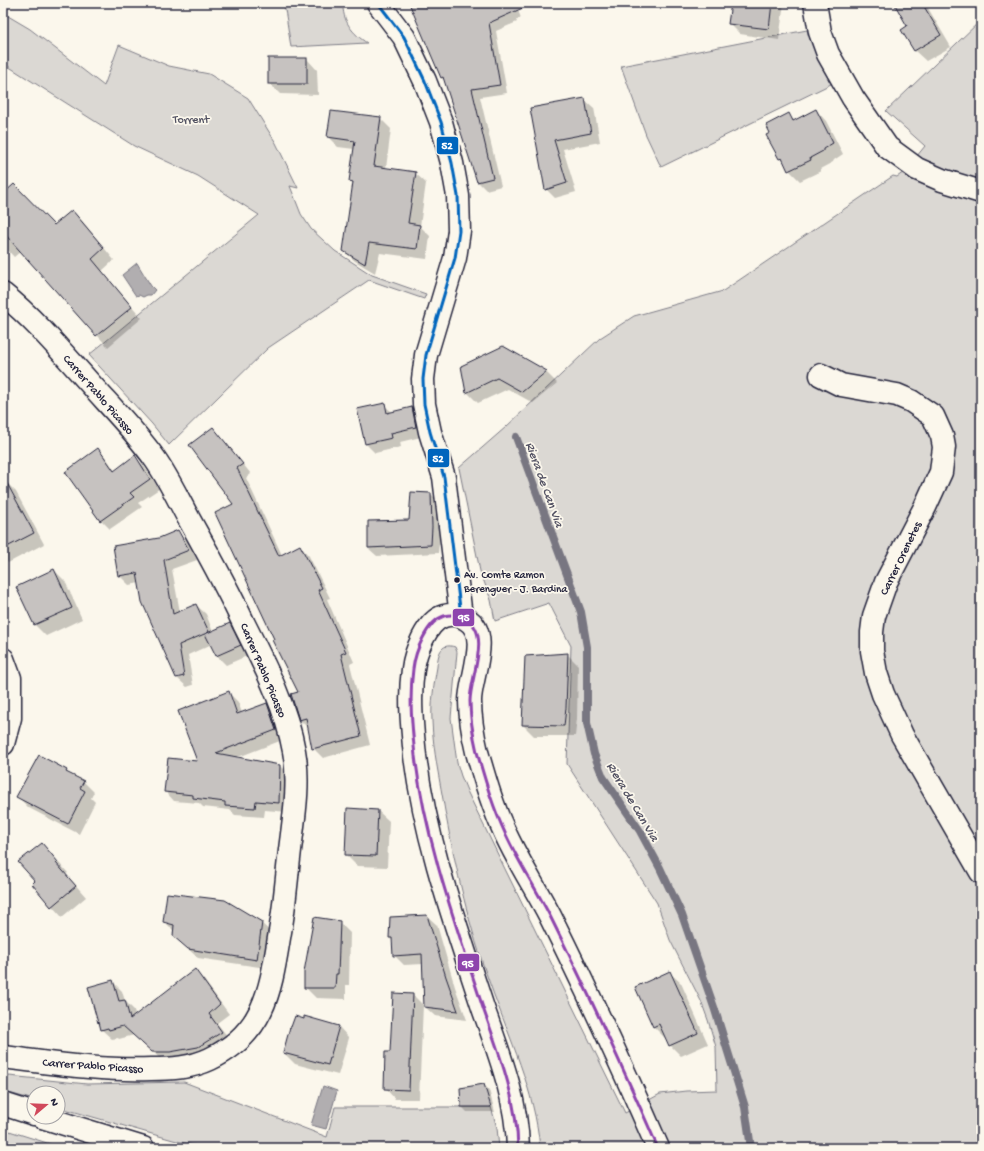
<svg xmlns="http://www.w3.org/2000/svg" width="984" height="1151" font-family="'Gochi Hand',sans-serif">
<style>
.green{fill:#dbd8d3;stroke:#7e7d87}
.water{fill:#b1aeb0;stroke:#787681}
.shadow{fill:#0003}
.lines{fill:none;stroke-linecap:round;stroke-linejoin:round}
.stream{stroke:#787681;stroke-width:8}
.building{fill:#c6c2c0;stroke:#22223b}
.minor-casing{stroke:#22223b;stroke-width:25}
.minor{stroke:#fbf7ec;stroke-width:22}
.bus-1-casing{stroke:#fbf7ec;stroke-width:6}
.bus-2-casing{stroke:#fbf7ec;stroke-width:6}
.bus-1{stroke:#0065bd;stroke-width:3}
.bus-2{stroke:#8e44ad;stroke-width:3}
.bus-dot{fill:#22223b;stroke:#fbf7ec;stroke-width:1.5}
.labels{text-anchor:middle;stroke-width:3.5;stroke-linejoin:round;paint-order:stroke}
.bus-label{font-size:11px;fill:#22223b;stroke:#fbf7ec;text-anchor:start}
.park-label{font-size:12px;fill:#505061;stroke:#fbf7ec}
.street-label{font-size:12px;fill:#22223b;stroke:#fbf7ec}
.water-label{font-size:13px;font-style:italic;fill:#545364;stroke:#fbf7ec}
.line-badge{stroke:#fbf7ec;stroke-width:1.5}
.badge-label{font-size:11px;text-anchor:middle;font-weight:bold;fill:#fff}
</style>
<rect width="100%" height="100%" fill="#fbf7ec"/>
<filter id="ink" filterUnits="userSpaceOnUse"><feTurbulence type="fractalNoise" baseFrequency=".025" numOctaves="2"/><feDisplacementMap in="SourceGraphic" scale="8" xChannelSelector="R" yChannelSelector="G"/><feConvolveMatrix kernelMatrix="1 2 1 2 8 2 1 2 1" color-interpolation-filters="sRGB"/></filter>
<g filter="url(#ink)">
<!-- green -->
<g class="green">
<path d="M284,3H343C342,21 353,34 367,43L291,47Z"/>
<polygon points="3,13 30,29 104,86 119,45 169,66 209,74 248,98 276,143 298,188 290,186 301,214 311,229 335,251 372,275 426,294 424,299 369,280 268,348 169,445 152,424 89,355 259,215 198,176 134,146 3,63"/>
<path d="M981,20V1148H540C535,1091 509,1037 490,984C469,928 456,869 445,811C440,781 433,751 432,721C431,703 434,684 437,667C438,655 440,642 455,647L457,652L451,718L457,763L461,776L468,793L505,869L625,1113L660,1094L686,1091L717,1090L716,1047L708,1020L701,1001L670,940L657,903L567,764L571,646L549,603L495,621L491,600L480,571L459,468L506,427L600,338L634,316L723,291L893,176L897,177L904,172L925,146L886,111Z"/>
<polygon points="807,30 813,46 831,84 661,167 646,135 621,66"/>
<polygon points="9,1076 87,1084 184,1082 327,1137 335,1107 491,1107 497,1128 499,1148 206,1148 173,1140 58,1107 58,1093 34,1093 34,1100 9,1093 4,1088 4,1080"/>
<polygon points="3,1129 63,1148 3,1148"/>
</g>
<!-- water -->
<g class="water">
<polygon points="137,263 151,286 155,290 151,295 147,295 143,297 139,295 136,296 122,275"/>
<polygon points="323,1086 337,1091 326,1129 311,1125"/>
</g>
<!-- shadow -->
<g class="shadow">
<polygon points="410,3 515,3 521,18 516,20 517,22 496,31 507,93 480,97 501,186 486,190 478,182 445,81 441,77"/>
<polygon points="732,3 784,3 779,40 740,34 729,23"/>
<polygon points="895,3 925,3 951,47 926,61 915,51 903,30 909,26"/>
<polygon points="307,59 317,70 318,95 280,94 269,83"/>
<polygon points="584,99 594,108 600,142 563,149 576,192 555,198 546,189 531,109"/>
<polygon points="816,110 826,121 843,154 834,160 833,162 820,169 821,171 800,181 789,170 786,164 780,158 771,134 788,115 795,121"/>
<polygon points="380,118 391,129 386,168 415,173 426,183 420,226 430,236 427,259 380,253 375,273 355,261 344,251 353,184 350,181 354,149 338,147 328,137"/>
<polygon points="3,196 54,227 72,211 83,222 114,260 102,271 142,318 108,347 21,251 14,257 3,245"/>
<polygon points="503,347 546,372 557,383 533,403 508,389 478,403 467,392 463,366"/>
<polygon points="384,405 393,413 412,408 421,418 425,436 400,442 401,447 375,453 366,444"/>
<polygon points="213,428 222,438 251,474 246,478 282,555 300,546 309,556 330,598 327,599 354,662 350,664 370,745 323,758 313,748 309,729 300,720 292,695 299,692 275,639"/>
<polygon points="98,449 107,459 115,471 135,457 144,466 159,489 138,503 142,507 110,529 101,520"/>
<polygon points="5,481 16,492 44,544 8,563 3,557 3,482"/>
<polygon points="431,494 439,502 440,535 438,553 377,556 368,548 410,521"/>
<polygon points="177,532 187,541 197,560 172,569 180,612 196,605 206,614 213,632 230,625 239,634 249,655 226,665 217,656 212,644 188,655 193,685 187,687 177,678 143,602 140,583 129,585 119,575 160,539"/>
<polygon points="54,570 65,581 82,619 46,636 35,625 18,587"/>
<polygon points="567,654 578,665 577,719 575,736 534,736 523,725"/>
<polygon points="228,692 238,702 242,713 267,704 276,714 285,739 236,758 280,766 289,775 288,812 265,810 264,817 235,815 230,810 203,807 199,803 174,801 165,791 199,762"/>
<polygon points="66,771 70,775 83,781 94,792 91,798 95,802 79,834 29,808 18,797"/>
<polygon points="348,809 378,811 389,821 387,867 357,866 346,855"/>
<polygon points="42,844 68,873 66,874 86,897 62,917 52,906 36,882"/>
<polygon points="427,916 437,925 455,987 467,1020 435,1016 425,1007 423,964 404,965 394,955 393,941 390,938"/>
<polygon points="164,921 261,923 271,932 266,968 198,958 174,936 174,931"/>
<polygon points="339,922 350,933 349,985 346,985 346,999 316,998 305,987"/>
<polygon points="195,971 204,980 229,1014 217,1023 231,1041 207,1056 163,1061 134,1035 119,1039 118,1038 112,1039 102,1030 98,1022 112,981 122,991 125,1001 134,1010 135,1016"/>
<polygon points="670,973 681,983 708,1044 681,1056 670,1045 666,1037 665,1038 654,1027 636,987"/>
<polygon points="413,995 423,1005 419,1099 395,1099 385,1088 391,1053"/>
<polygon points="339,1027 349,1038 338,1075 295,1064 284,1053"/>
<polygon points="484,1085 489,1090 495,1112 467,1112 462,1107"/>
</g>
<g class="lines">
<!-- stream -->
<polyline class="stream" points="516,437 581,612 587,647 587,723 594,754 603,777 640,831 660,868 682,915 715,1010 745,1107 751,1148"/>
</g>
<!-- building -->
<g class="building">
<polygon points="409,3 534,3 489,23 500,85 472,89 493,178 477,182 443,77 441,78"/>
<polygon points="731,3 772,3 769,29 728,24"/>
<polygon points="894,3 922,3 941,35 914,51 901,30 907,26"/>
<rect x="268" y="58" width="39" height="26"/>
<polygon points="585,98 591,133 554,140 567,183 545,190 530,108"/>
<polygon points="816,109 833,143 823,149 823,151 810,158 811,160 788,171 782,158 779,159 766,135 770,133 766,125 789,113 793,121"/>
<polygon points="331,111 381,117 374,166 416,172 408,223 420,225 417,249 369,243 365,264 343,251 353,182 349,181 355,141 327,137"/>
<polygon points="14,184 54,225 72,210 104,248 92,259 132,307 96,336 3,232 3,194"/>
<polygon points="503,346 547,371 522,392 497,378 466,393 461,366"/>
<polygon points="385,403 387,413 412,407 416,427 391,433 392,438 365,444 357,409"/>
<polygon points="213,427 243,464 237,468 279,556 300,545 322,588 318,590 346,652 341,654 361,736 312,749 306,718 299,720 291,694 298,692 272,640 274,639 215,513 233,504 189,445"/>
<polygon points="98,448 114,471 135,455 150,479 130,493 134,497 100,521 65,472"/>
<polygon points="3,476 34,533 3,549"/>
<polygon points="411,492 431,493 432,527 431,545 368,548 368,521 409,520"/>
<polygon points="178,530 189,550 164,560 173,614 196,604 209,632 179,645 184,676 176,678 142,602 137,573 118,576 113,546 159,538"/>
<polygon points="54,569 72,608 34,625 16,587"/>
<polygon points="230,623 241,645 216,656 205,634"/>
<polygon points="568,653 566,708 564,726 522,725 525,656"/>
<polygon points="229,691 237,714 267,703 276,730 216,753 280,765 279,803 256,801 255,808 225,806 225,802 193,798 193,795 164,792 168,758 197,761 178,711"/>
<polygon points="39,755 67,770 66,772 84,781 80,788 85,791 68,824 16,797"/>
<polygon points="347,808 378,810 376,856 345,855"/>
<polygon points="42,843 58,862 56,863 76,886 51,907 32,884 35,881 18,862"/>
<polygon points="167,893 225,900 262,922 257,960 188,949 173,936 174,925 163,922"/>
<polygon points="427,915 446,977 458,1011 424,1007 422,954 393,956 392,938 389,938 390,917"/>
<polygon points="314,917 340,921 338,974 336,974 335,988 304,988 304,972"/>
<polygon points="195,969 220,1004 209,1014 222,1032 198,1047 170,1052 152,1052 123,1026 109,1030 108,1028 101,1030 99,1022 98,1023 88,987 113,980 119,1001 125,1000 130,1019"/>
<polygon points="670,971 698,1033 669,1046 659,1024 653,1027 635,987"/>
<polygon points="393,993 413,994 409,1090 384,1089 385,1052 390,1052"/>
<polygon points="295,1016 304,1019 304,1016 339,1026 328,1065 283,1053 290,1027 291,1027"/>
<polygon points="484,1084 491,1107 461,1107 460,1088"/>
</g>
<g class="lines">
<!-- minor casing -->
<g class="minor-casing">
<g id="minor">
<polyline points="378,3 404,37 425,81 441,122 452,163 458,196 459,231 455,258 426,355 423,379 424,404 430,432 444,477 461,616"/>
<polyline points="815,3 820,32 828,54 853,98 887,147 917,169 942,180 981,192"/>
<path d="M3,294C34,319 60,350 87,380C110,406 135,431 155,459C169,479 179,501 190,521C209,555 228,589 244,624C264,664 286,706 294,751C300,783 294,817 290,850C287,875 285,901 281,926C271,983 269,1031 210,1059C191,1068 171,1069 151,1069C101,1071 52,1063 3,1057"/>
<polyline points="821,375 841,385 897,395 911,401 933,416 942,436 944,447 941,472 925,507 886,582 874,616 872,632 872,651 876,673 883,694 902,735 981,872"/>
<polyline points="3,659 10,678 10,718 3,744"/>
<polyline points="3,1104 34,1114"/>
<polyline points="42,1117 143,1148"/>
<path d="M518,1148C517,1099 499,1053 483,1008C456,925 426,843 415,756C412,727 409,698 413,669C415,652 427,621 444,616C451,614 460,615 466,619C492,633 470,678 470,701C470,718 473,735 477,752C485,780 493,808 506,835C519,863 536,889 550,916C588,992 624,1070 658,1148"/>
</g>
</g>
<!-- minor -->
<use href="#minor" class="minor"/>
<!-- bus-1 casing -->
<g class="bus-1-casing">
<polyline id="bus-1" points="378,3 404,37 425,81 441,122 452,163 458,196 459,231 455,258 426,355 423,379 424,404 430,432 444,477 461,616"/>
</g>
<!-- bus-2 casing -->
<g class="bus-2-casing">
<path id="bus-2" d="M518,1148C517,1099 499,1053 483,1008C456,925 426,843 415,756C412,727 409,698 413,669C415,652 427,621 444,616C451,614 460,615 466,619C492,633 470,678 470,701C470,718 473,735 477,752C485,780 493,808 506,835C519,863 536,889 550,916C588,992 624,1070 658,1148"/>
</g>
<!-- bus-1 -->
<use href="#bus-1" class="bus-1"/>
<!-- bus-2 -->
<use href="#bus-2" class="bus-2"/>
</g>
</g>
<!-- markers -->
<circle class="bus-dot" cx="457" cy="580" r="3.5"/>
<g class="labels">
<!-- bus labels -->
<g class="bus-label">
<text x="464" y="578">Av. Comte Ramon<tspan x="464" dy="14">Berenguer - J. Bardina</tspan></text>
</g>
<!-- park labels -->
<g class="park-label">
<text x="191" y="123">Torrent</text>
</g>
<!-- street labels -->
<g class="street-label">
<text transform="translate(99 394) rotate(49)" y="4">Carrer Pablo Picasso</text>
<text transform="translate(900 558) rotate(-64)" y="4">Carrer Orenetes</text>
<text transform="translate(264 670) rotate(67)" y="4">Carrer Pablo Picasso</text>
<text transform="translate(93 1065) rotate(4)" y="4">Carrer Pablo Picasso</text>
</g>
<!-- water labels -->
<g class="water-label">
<text transform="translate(546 484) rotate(70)" y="5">Riera de Can Via</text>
<text transform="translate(634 801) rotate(59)" y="5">Riera de Can Via</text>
</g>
</g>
<g class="line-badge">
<rect x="436" y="136" width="23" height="19" rx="4" fill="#0065bd"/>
<rect x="427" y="448" width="23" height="20" rx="4" fill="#0065bd"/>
<rect x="452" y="608" width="23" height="19" rx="4" fill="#8e44ad"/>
<rect x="457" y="953" width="23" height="19" rx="4" fill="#8e44ad"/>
</g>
<g class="badge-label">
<text x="447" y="149">52</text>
<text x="438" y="462">52</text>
<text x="464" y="621">95</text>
<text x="468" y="967">95</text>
</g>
<!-- margin -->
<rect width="984" height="1151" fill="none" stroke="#fbf7ec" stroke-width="16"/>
<rect x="8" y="8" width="968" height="1135" fill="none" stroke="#22223b" stroke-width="1.5" filter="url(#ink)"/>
<!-- north arrow -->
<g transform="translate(46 1105) rotate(71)"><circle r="19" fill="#fbf7ec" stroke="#a4a2a5"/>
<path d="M0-3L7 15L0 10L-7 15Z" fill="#d1495b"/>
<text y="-6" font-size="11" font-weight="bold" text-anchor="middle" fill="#22223b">N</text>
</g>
</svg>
